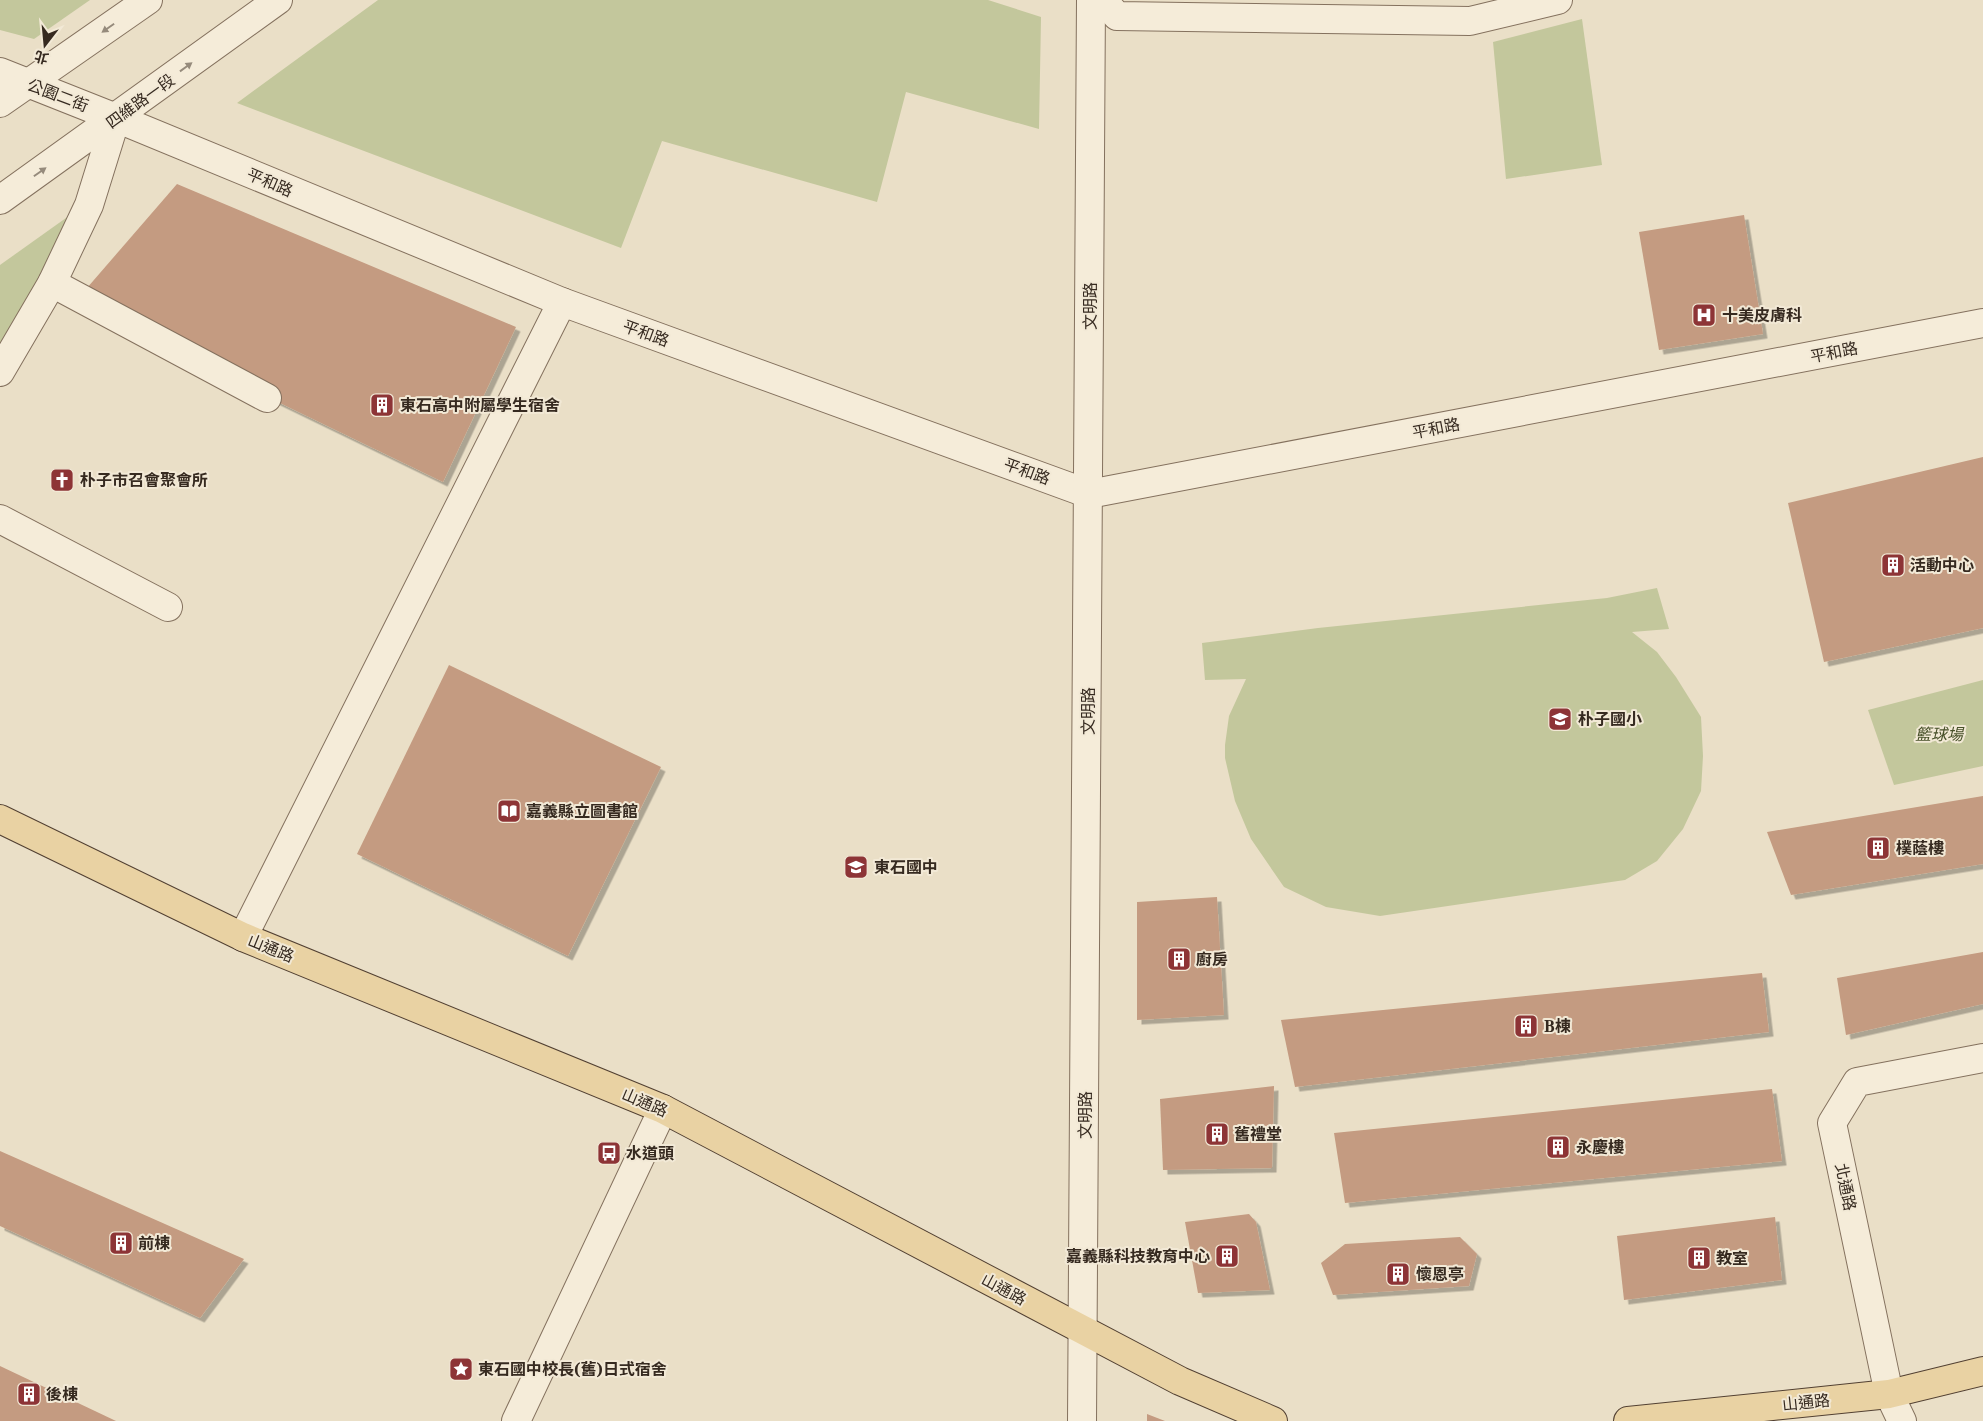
<svg xmlns="http://www.w3.org/2000/svg" width="1983" height="1421" font-family="'Noto Serif','Noto Sans TC',serif">
<style>
.green{fill:#c3c79c}
.building{fill:#c49b81;filter:url(#shadow)}
.lines{fill:none;stroke-linecap:round;stroke-linejoin:round}
.minor-casing{stroke:#84715e;stroke-width:30}
.major-casing{stroke:#524032;stroke-width:30}
.minor{stroke:#f5ecd9;stroke-width:28}
.major{stroke:#e9d2a3;stroke-width:28}
.oneway{fill:#968b7c}
.labels{text-anchor:middle;stroke-width:4;stroke-linejoin:round;paint-order:stroke}
.street-label{font-size:16px;fill:#362a20;stroke:#f2e9d6}
.poi-label{font-size:16px;font-weight:bold;fill:#362a20;stroke:#f2e9d6;text-anchor:start}
.park-label{font-size:16px;font-style:italic;fill:#475029;stroke:#f2e9d6}
</style>
<defs>
<filter id="shadow"><feDropShadow dx="4.5" dy="4.5" stdDeviation="0" flood-color="#0004"/></filter>
</defs>
<rect width="100%" height="100%" fill="#eadfc7"/>
<!-- green -->
<g class="green">
<polygon points="0,0 90,0 34,39 0,30"/>
<polygon points="378,0 988,0 1041,17 1039,129 906,92 877,202 662,141 621,248 237,103"/>
<polygon points="1582,19 1602,165 1506,179 1493,42"/>
<polygon points="80,208 0,347 0,265"/>
<polygon points="1657,588 1669,629 1632,632 1657,652 1676,677 1701,717 1703,756 1701,791 1683,829 1657,861 1625,880 1380,916 1326,907 1284,887 1251,839 1235,801 1225,758 1225,745 1229,716 1246,679 1205,680 1202,643 1318,628 1607,598"/>
<polygon points="1983,680 1983,766 1894,785 1868,710"/>
</g>
<!-- building -->
<g class="building">
<polygon points="177,184 516,327 443,482 74,303"/>
<polygon points="1744,215 1763,334 1659,350 1639,232"/>
<polygon points="1983,457 1983,628 1824,662 1788,503"/>
<polygon points="449,665 661,767 568,956 357,854"/>
<polygon points="1983,796 1983,864 1791,895 1767,832"/>
<polygon points="1217,897 1224,1015 1137,1020 1137,902"/>
<polygon points="1983,952 1983,1004 1846,1035 1837,978"/>
<polygon points="1762,973 1769,1032 1295,1087 1281,1020"/>
<polygon points="1274,1086 1272,1168 1163,1170 1160,1099"/>
<polygon points="1772,1089 1782,1161 1345,1203 1334,1133"/>
<polygon points="0,1151 244,1259 200,1318 0,1226"/>
<polygon points="1249,1214 1256,1222 1270,1290 1198,1293 1185,1222"/>
<polygon points="1775,1217 1782,1280 1624,1300 1617,1236"/>
<polygon points="1460,1237 1477,1254 1469,1286 1333,1295 1321,1263 1345,1244"/>
<polygon points="0,1366 116,1421 0,1421"/>
<polygon points="1147,1414 1165,1421 1147,1421"/>
</g>
<g class="lines">
<!-- minor casing -->
<g class="minor-casing">
<g id="minor">
<polyline points="1103,0 1117,16 1470,21 1558,0"/>
<polyline points="0,72 116,118 562,302 1089,494 1983,323"/>
<polyline points="0,103 148,0"/>
<polyline points="0,200 278,0"/>
<polyline points="52,283 267,398"/>
<polyline points="0,372 52,283 89,205 116,118"/>
<polyline points="0,519 168,607"/>
<polyline points="243,937 562,302"/>
<polyline points="516,1421 663,1109"/>
<polyline points="1082,1421 1091,0"/>
<polyline points="1902,1421 1889,1394 1832,1123 1857,1082 1983,1058"/>
</g>
</g>
<!-- major casing -->
<g class="major-casing">
<g id="major">
<polyline points="0,819 243,937 663,1109 1180,1381 1273,1421"/>
<polyline points="1628,1421 1889,1394 1983,1371"/>
</g>
</g>
<!-- minor -->
<use href="#minor" class="minor"/>
<!-- major -->
<use href="#major" class="major"/>
</g>
<!-- one-way arrows -->
<defs><path id="oneway-solid" d="M-6-.8H1V-3.2L6.5 0L1 3.2V.8H-6Z" transform="scale(1.25)"/></defs>
<g class="oneway">
<use href="#oneway-solid" transform="translate(108 28) rotate(145)"/>
<use href="#oneway-solid" transform="translate(186 67) rotate(-36)"/>
<use href="#oneway-solid" transform="translate(40 172) rotate(-35)"/>
</g>
<!-- icons -->
<defs>
<g id="hospital-square" transform="scale(1.25)"><rect x="-9" y="-9" width="18" height="18" rx="4" fill="#8d3436" stroke="#f2e9d6"/><path d="M-5-5h3v3.5h4V-5h3V5h-3V1.5h-4V5h-3Z" fill="#fff"/></g>
<g id="building-square" transform="scale(1.25)"><rect x="-9" y="-9" width="18" height="18" rx="4" fill="#8d3436" stroke="#f2e9d6"/><path d="M-4-6H4V6H1V3H-1V6H-4ZM-2.5-4.3h1.7v1.8h-1.7ZM.8-4.3h1.7v1.8H.8ZM-2.5-1h1.7V.8h-1.7ZM.8-1h1.7V.8H.8Z" fill="#fff"/></g>
<g id="church-square" transform="scale(1.25)"><rect x="-9" y="-9" width="18" height="18" rx="4" fill="#8d3436" stroke="#f2e9d6"/><path d="M-1.2-6h2.4v3.5h3.3v2.4h-3.3V6h-2.4V-.1h-3.3v-2.4h3.3Z" fill="#fff"/></g>
<g id="school-square" transform="scale(1.25)"><rect x="-9" y="-9" width="18" height="18" rx="4" fill="#8d3436" stroke="#f2e9d6"/><path d="M0-5L7-2L0 1L-7-2ZM-4 1L0 2.5L4 1V4Q0 6-4 4Z" fill="#fff"/></g>
<g id="library-square" transform="scale(1.25)"><rect x="-9" y="-9" width="18" height="18" rx="4" fill="#8d3436" stroke="#f2e9d6"/><path d="M-6-4Q-3-5.5-.7-3.5V5Q-3 3-6 4ZM6-4Q3-5.5 .7-3.5V5Q3 3 6 4Z" fill="#fff"/></g>
<g id="bus-square" transform="scale(1.25)"><rect x="-9" y="-9" width="18" height="18" rx="4" fill="#8d3436" stroke="#f2e9d6"/><path d="M-5-6H5V4H4V6H2V4H-2V6H-4V4H-5ZM-3.5-4V0h7V-4ZM-3.5 1.2v1.5H-2V1.2ZM2 1.2v1.5H3.5V1.2Z" fill="#fff"/></g>
<g id="sight-square" transform="scale(1.25)"><rect x="-9" y="-9" width="18" height="18" rx="4" fill="#8d3436" stroke="#f2e9d6"/><path d="M0-6L1.8-2.2L6-1.7L2.9 1.2L3.7 5.4L0 3.3L-3.7 5.4L-2.9 1.2L-6-1.7L-1.8-2.2Z" fill="#fff"/></g>
</defs>
<g fill-rule="evenodd">
<use href="#hospital-square" x="1704" y="315"/>
<use href="#building-square" x="382" y="405"/>
<use href="#church-square" x="62" y="480"/>
<use href="#building-square" x="1893" y="565"/>
<use href="#school-square" x="1560" y="719"/>
<use href="#library-square" x="509" y="811"/>
<use href="#building-square" x="1878" y="848"/>
<use href="#school-square" x="856" y="867"/>
<use href="#building-square" x="1179" y="959"/>
<use href="#building-square" x="1526" y="1026"/>
<use href="#building-square" x="1217" y="1134"/>
<use href="#building-square" x="1558" y="1147"/>
<use href="#bus-square" x="609" y="1153"/>
<use href="#building-square" x="121" y="1243"/>
<use href="#building-square" x="1227" y="1256"/>
<use href="#building-square" x="1699" y="1258"/>
<use href="#building-square" x="1398" y="1274"/>
<use href="#sight-square" x="461" y="1369"/>
<use href="#building-square" x="29" y="1394"/>
</g>
<g class="labels">
<!-- street labels -->
<g class="street-label">
<text transform="translate(58 95) rotate(21)" y="6">公園二街</text>
<text transform="translate(140 101) rotate(-36)" y="6">四維路一段</text>
<text transform="translate(270 182) rotate(23)" y="6">平和路</text>
<text transform="translate(1090 306) rotate(-90)" y="6">文明路</text>
<text transform="translate(646 333) rotate(20)" y="6">平和路</text>
<text transform="translate(1834 352) rotate(-11)" y="6">平和路</text>
<text transform="translate(1436 428) rotate(-11)" y="6">平和路</text>
<text transform="translate(1027 471) rotate(20)" y="6">平和路</text>
<text transform="translate(1088 711) rotate(-90)" y="6">文明路</text>
<text transform="translate(271 948) rotate(22)" y="6">山通路</text>
<text transform="translate(645 1102) rotate(23)" y="6">山通路</text>
<text transform="translate(1085 1115) rotate(-90)" y="6">文明路</text>
<text transform="translate(1846 1187) rotate(78)" y="6">北通路</text>
<text transform="translate(1004 1289) rotate(28)" y="6">山通路</text>
<text transform="translate(1806 1402) rotate(-6)" y="6">山通路</text>
</g>
<!-- poi labels -->
<g class="poi-label">
<text x="1722" y="321">十美皮膚科</text>
<text x="400" y="411">東石高中附屬學生宿舍</text>
<text x="80" y="486">朴子市召會聚會所</text>
<text x="1910" y="571">活動中心</text>
<text x="1578" y="725">朴子國小</text>
<text x="526" y="817">嘉義縣立圖書館</text>
<text x="1896" y="854">樸蔭樓</text>
<text x="874" y="873">東石國中</text>
<text x="1196" y="965">廚房</text>
<text x="1544" y="1032">B棟</text>
<text x="1234" y="1140">舊禮堂</text>
<text x="1576" y="1153">永慶樓</text>
<text x="626" y="1159">水道頭</text>
<text x="138" y="1249">前棟</text>
<text x="1210" y="1262" text-anchor="end">嘉義縣科技教育中心</text>
<text x="1716" y="1264">教室</text>
<text x="1416" y="1280">懷恩亭</text>
<text x="478" y="1375">東石國中校長(舊)日式宿舍</text>
<text x="46" y="1400">後棟</text>
</g>
<!-- park labels -->
<g class="park-label">
<text x="1939" y="740">籃球場</text>
</g>
</g>
<!-- north arrow -->
<g transform="translate(45 45) rotate(196)" stroke="#f2e9d6" stroke-width="4" paint-order="stroke">
<path d="M0-4L9 19L0 12L-9 19Z" fill="#362a20"/>
<text y="-8" font-size="14" font-weight="bold" text-anchor="middle" fill="#362a20">北</text>
</g>
</svg>
